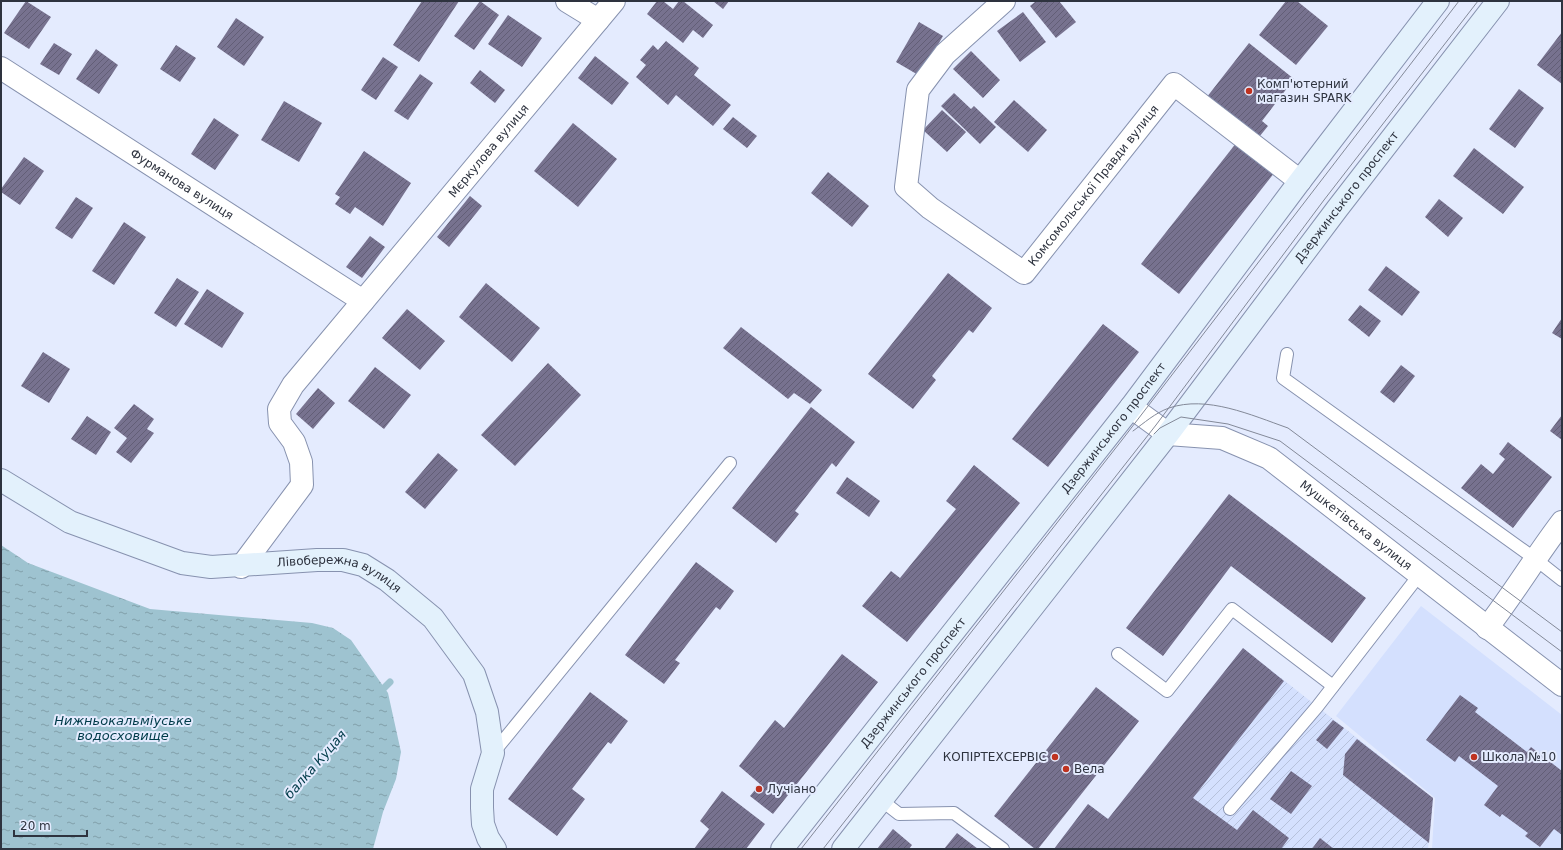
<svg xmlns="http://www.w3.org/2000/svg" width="1563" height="850" font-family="'DejaVu Sans',sans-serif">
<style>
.built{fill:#d4e0fe}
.industrial{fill:url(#industrial-furrows)}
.water{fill:url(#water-ripples)}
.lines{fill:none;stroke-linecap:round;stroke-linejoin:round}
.stream{stroke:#9ec3d0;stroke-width:7}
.building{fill:url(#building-hatch)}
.lane-casing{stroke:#8792af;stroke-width:14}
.street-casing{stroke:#8792af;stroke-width:24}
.secondary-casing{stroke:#8792af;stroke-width:24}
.lane{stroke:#fff;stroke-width:12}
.street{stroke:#fff;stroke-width:22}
.secondary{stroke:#e3f1fc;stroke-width:22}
.tram{stroke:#838998;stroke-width:1}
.poi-dot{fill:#bf3320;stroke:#e4ebfe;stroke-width:1.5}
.labels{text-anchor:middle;stroke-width:4;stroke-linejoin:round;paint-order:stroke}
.poi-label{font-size:12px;fill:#2e333f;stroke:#e4ebfe;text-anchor:start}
.street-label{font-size:12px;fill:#2e333f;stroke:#e4ebfe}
.water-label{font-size:13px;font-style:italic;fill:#003b49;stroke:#e4ebfe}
</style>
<defs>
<pattern id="industrial-furrows" width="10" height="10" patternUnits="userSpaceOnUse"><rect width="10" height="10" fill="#d4e0fe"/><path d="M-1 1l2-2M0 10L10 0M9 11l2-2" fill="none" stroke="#b6c1db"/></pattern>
<pattern id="water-ripples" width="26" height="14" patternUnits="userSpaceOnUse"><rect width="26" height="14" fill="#9ec3d0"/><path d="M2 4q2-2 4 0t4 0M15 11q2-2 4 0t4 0" fill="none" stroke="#819faa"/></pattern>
<pattern id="building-hatch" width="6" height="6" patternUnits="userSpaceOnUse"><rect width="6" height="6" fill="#77728f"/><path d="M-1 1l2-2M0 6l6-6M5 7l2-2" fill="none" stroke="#625e76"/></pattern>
</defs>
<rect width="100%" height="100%" fill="#e4ebfe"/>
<!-- built -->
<polygon class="built" points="1421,606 1562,715 1562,849 1432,849 1435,798 1336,716"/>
<!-- industrial -->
<polygon class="industrial" points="1243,648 1433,798 1428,849 1054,849 1088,804 1108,819"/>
<!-- water -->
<polygon class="water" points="1,545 28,563 150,609 312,623 333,628 351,640 388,693 401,752 396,779 383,812 373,849 1,849"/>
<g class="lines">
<!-- stream -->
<polyline class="stream" points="379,693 390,682"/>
</g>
<!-- building -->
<g class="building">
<polygon points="26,1 51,17 29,49 4,33"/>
<polygon points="422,1 459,1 419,62 393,45"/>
<polygon points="480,1 499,15 474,50 454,36"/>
<polygon points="657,1 663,1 673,9 679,1 683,1 713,25 703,38 693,30 683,43 647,14"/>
<polygon points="713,1 729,1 723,9"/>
<polygon points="1036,1 1059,1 1076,22 1056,38 1030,6"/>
<polygon points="1286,1 1297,1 1328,26 1296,65 1259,35"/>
<polygon points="1023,12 1046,42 1020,62 997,31"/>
<polygon points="508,15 542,38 522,67 488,44"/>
<polygon points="236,18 264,37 244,66 217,47"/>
<polygon points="919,22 943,36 920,76 896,62"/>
<polygon points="1562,32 1562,84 1537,65"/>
<polygon points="666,41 699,68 694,75 731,105 713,126 676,95 668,105 636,77 646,65 640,60 653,45 658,50"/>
<polygon points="54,43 72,54 59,75 40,64"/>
<polygon points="1249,43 1294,79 1262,121 1268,126 1255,142 1203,102"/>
<polygon points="176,45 196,58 180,82 160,69"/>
<polygon points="96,49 118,65 99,94 76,79"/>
<polygon points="971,51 1000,80 983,98 953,69"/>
<polygon points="595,56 629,83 612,105 578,78"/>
<polygon points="383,57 398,67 376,100 361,90"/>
<polygon points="480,70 505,90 495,103 470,83"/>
<polygon points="420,74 433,83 408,120 394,111"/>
<polygon points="1519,89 1544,108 1515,148 1489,129"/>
<polygon points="954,93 971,109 974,106 996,127 980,144 941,106"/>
<polygon points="1014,100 1047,130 1028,152 994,122"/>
<polygon points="284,101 322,123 299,162 261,140"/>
<polygon points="942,110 966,132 947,152 923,130"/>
<polygon points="733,117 757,136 747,148 723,129"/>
<polygon points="214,118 239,135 215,170 191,154"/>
<polygon points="573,123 617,159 578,207 534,171"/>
<polygon points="1237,142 1275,172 1179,294 1141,264"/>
<polygon points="1474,148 1524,187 1503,214 1453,176"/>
<polygon points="364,151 411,183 383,226 355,207 350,214 335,204 340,197 335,194"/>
<polygon points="24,157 44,171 20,205 1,192 1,189"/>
<polygon points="828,172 869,206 852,227 811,193"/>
<polygon points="470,196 482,206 449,247 437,237"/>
<polygon points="76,197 93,208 72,239 55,228"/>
<polygon points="1439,199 1463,218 1448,237 1425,217"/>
<polygon points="124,222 146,237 114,285 92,271"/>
<polygon points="370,236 385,247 362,278 346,267"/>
<polygon points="1386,266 1420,292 1402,316 1368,290"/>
<polygon points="948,273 992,308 973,333 969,330 932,376 936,380 913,409 868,374"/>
<polygon points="177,278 199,292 176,327 154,313"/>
<polygon points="486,283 540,328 512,362 459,317"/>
<polygon points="207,289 244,313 222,348 184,324"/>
<polygon points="1360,305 1381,321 1369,337 1348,320"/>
<polygon points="407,309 445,341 420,370 382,338"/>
<polygon points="1562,318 1562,339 1552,333"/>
<polygon points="1103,324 1139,352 1048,467 1012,439"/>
<polygon points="741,327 822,390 810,404 794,393 788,399 723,348"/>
<polygon points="43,352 70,369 49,403 21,386"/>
<polygon points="548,363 581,395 515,466 481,435"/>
<polygon points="1401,365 1415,376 1394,403 1380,392"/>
<polygon points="375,367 411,395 384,429 348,401"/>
<polygon points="318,388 335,403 313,429 296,414"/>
<polygon points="134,404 154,419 147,429 154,433 131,463 116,452 127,438 114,428"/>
<polygon points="811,407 855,442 836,467 832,463 795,511 799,514 776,543 732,508"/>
<polygon points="1562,415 1562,440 1550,431"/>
<polygon points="87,416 111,432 96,455 71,439"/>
<polygon points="1508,442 1552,477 1513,528 1461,488 1481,464 1493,474 1505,459 1499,454"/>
<polygon points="438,453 458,470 425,509 405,492"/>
<polygon points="974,465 1020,503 907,642 862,606 891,571 900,578 956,509 946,501"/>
<polygon points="847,477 880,501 869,517 836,493"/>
<polygon points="1229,494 1366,598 1332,643 1231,566 1163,656 1126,628"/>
<polygon points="696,562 734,591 720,610 716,607 675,660 680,663 664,684 625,655"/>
<polygon points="1243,648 1284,681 1193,798 1237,830 1253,810 1289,838 1281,849 1054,849 1088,804 1108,819"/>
<polygon points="842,654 878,682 773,814 750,796 760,784 739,766 775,720 784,728"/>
<polygon points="1096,687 1139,721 1038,849 1035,849 994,816"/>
<polygon points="590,692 628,721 611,744 608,742 572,789 585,799 557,836 508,799"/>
<polygon points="1460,695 1478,708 1475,712 1527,752 1531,747 1562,771 1562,835 1554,829 1540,847 1525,836 1528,833 1502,814 1500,817 1484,805 1498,786 1459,756 1455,762 1426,740"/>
<polygon points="1333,720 1344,728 1327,749 1316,740"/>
<polygon points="1357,739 1433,798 1429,843 1343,775 1345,754"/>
<polygon points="1291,771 1312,786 1291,814 1270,799"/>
<polygon points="722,791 765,824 746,849 694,849 709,829 700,821"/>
<polygon points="893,829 912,845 909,849 877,849"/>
<polygon points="957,833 978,849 944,849"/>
<polygon points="1320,838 1334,849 1312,849"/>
</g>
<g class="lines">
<!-- lane casing -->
<g class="lane-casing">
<g id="lane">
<polyline points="1287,354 1283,378 1534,558 1562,580"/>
<polyline points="1118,654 1167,691 1232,609 1333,686"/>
<polyline points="493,753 730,463"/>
<polyline points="881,800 899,814 954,813 1003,849"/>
<polyline points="1230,809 1317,707 1420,574"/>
</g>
</g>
<!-- street casing -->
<g class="street-casing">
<g id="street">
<polyline points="567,1 598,20"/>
<path id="s1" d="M1004,1L945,54L918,90L906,187L930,208L1024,273L1174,84L1300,181"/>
<path id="s2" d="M1,68L363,301"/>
<path id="s3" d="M1131,407L1168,434L1222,438L1269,458L1562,685"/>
<path id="s4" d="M241,567L302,485L301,462L294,442L280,423L279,409L293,385L614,1"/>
<path d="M1487,628C1514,593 1536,556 1562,522"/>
</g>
</g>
<!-- secondary casing -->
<g class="secondary-casing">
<g id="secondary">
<path id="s5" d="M1,480L70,522L182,563L211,567L317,560H343L363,565L387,580L433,618L474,674L487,712L493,753L482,789V808L483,824L488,838L495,849"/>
<path id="s6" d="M782,849L1131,407L1300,181L1438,1"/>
<path id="s7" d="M843,849L1168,434L1337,209L1498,1"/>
</g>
</g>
<!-- lane -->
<use href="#lane" class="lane"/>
<!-- street -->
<use href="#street" class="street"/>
<!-- secondary -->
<use href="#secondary" class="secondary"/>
<!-- tram -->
<g class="tram">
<path d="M1133,431C1144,423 1155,413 1169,408C1207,395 1251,415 1288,428L1562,632"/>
<polyline points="1154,434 1160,428 1181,417 1228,424 1280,441 1562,652"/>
<polyline points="801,849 1122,440 1459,1"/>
<polyline points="823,849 1156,425 1324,200 1478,1"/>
</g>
</g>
<!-- markers -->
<g class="poi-dot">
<circle cx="1249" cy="91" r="4"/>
<circle cx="1055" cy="757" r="4"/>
<circle cx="1474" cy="757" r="4"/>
<circle cx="1066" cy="769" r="4"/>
<circle cx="759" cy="789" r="4"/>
</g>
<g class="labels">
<!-- poi labels -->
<g class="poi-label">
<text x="1257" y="88">Комп'ютерний<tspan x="1257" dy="14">магазин SPARK</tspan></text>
<text x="1047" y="761" text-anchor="end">КОПІРТЕХСЕРВІС</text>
<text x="1482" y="761">Школа №10</text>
<text x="1074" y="773">Вела</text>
<text x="767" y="793">Лучіано</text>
</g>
<!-- street labels -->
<g class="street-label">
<text dy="4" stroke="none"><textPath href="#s4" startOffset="517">Мєркулова вулиця</textPath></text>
<text dy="4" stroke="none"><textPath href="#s2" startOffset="215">Фурманова вулиця</textPath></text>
<text dy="4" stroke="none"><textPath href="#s1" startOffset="480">Комсомольської Правди вулиця</textPath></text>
<text dy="4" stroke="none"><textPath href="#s7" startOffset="824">Дзержинського проспект</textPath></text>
<text dy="4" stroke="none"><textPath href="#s6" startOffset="536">Дзержинського проспект</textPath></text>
<text dy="4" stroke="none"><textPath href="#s3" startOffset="261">Мушкетівська вулиця</textPath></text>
<text dy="4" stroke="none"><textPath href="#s5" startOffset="361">Лівобережна вулиця</textPath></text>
<text dy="4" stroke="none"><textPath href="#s6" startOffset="212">Дзержинського проспект</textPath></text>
</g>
<!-- water labels -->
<g class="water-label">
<text x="123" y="725">Нижньокальміуське<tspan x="123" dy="15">водосховище</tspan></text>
<text transform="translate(315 764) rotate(-49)" y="5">балка Куцая</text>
</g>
</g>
<!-- border -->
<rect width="1563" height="850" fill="none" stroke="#2e333f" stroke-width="4"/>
<!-- scale -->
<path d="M14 830v6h73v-6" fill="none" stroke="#2e333f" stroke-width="2"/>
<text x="20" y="830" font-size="12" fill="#2e333f" stroke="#e4ebfe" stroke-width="3" paint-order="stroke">20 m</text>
</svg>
